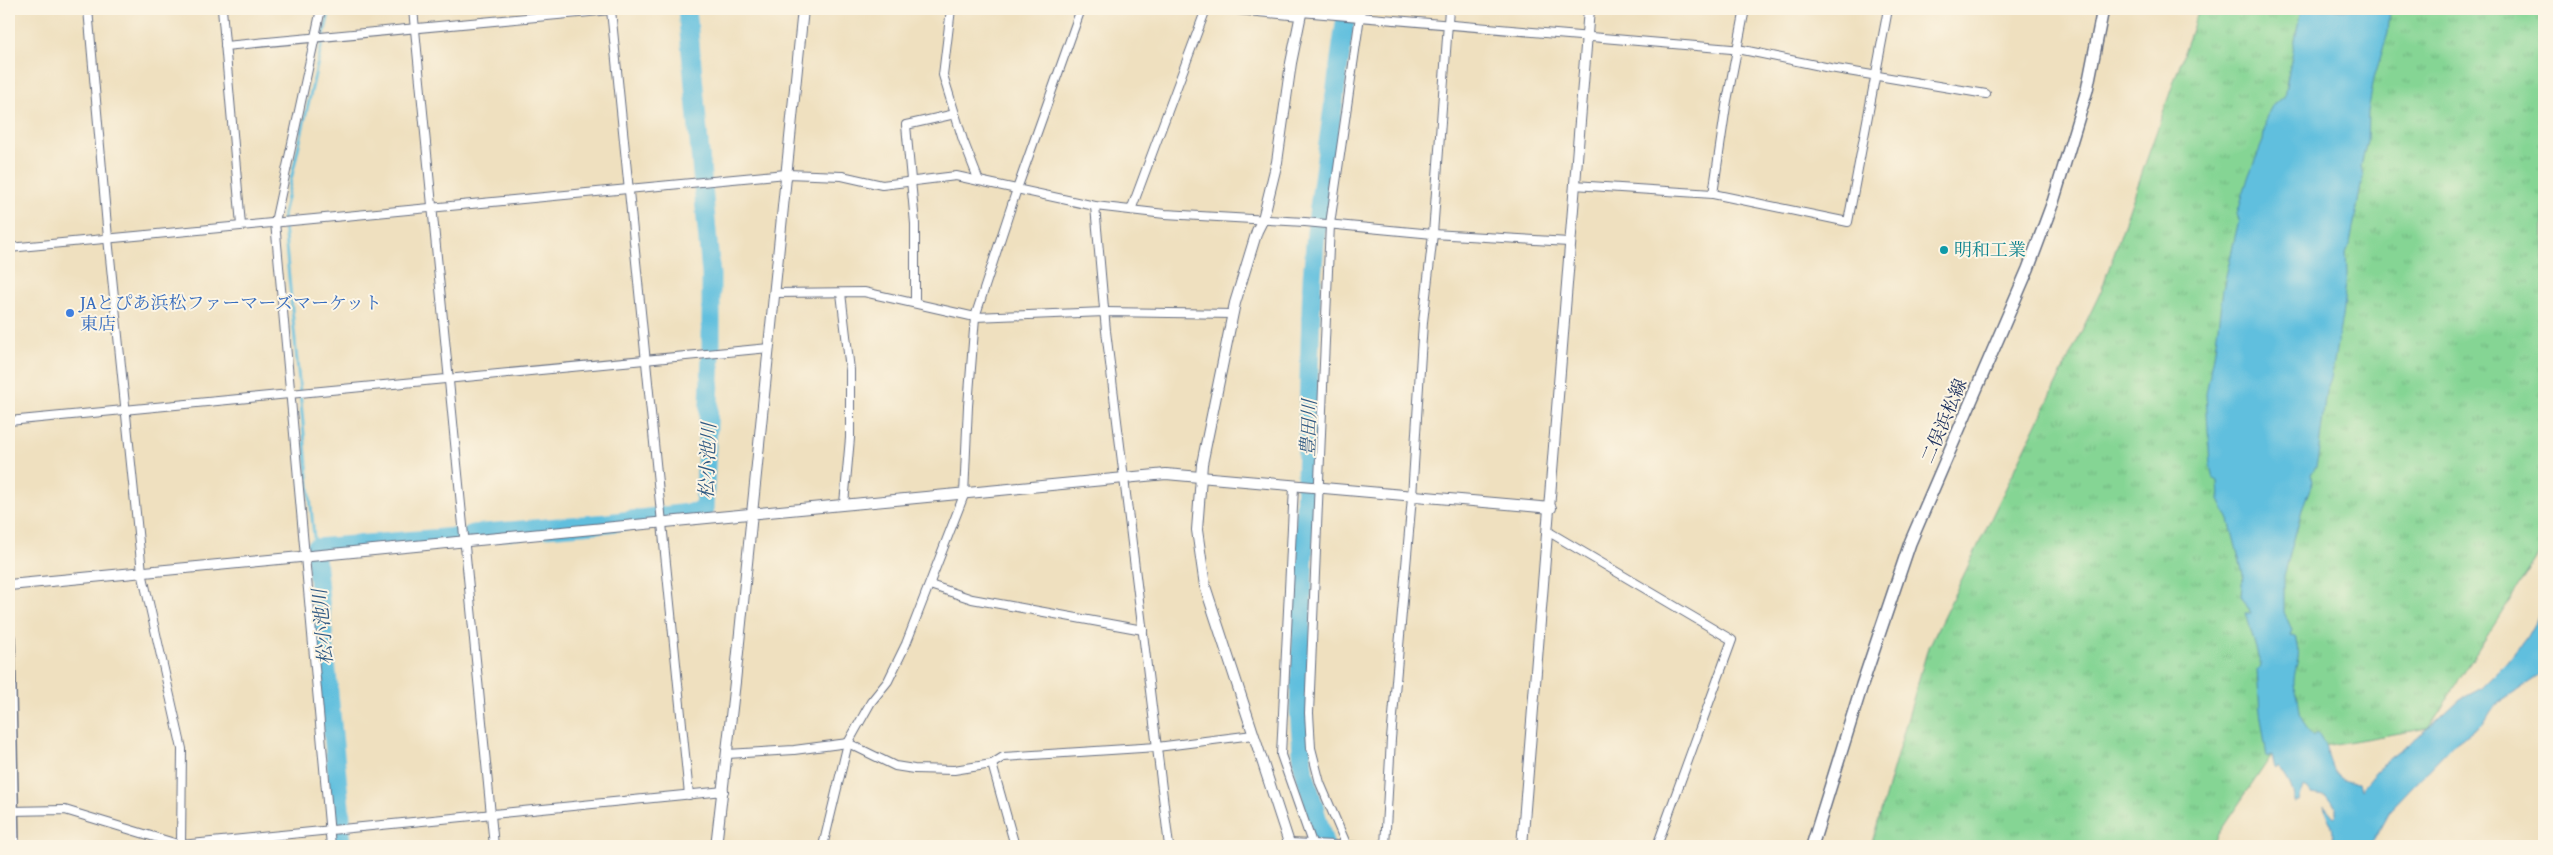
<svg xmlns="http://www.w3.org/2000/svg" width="2553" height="855" font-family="'Gentium Book Plus','Noto Serif JP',serif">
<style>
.grass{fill:url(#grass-tufts);stroke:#508279}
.water{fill:#60bfde;stroke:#3e779e}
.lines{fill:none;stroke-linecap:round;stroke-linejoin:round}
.stream{stroke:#60bfde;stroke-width:3}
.river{stroke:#60bfde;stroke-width:19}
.minor-casing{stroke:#656d80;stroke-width:10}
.tertiary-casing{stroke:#656d80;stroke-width:12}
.secondary-casing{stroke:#656d80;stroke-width:14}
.minor{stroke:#fff;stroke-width:8}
.tertiary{stroke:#fff;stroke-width:10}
.secondary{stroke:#fff;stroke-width:11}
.culture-dot{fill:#0f9aa8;stroke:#fcf5e5;stroke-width:2}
.shop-dot{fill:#3f7fe0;stroke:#fcf5e5;stroke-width:2}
.labels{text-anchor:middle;stroke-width:4;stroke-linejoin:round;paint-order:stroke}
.culture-label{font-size:18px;fill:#0d838f;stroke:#fcf5e5;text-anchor:start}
.shop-label{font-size:18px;fill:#366cbe;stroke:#fcf5e5;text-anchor:start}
.street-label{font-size:18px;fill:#1b2f5e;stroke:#fcf5e5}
.water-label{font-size:19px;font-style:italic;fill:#305a84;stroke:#fcf5e5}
</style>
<defs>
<pattern id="grass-tufts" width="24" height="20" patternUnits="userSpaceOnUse" patternTransform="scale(1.25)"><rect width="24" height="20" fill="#85d594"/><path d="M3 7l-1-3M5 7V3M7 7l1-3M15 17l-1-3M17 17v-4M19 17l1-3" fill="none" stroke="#72b782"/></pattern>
</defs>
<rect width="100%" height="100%" fill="#fcf5e5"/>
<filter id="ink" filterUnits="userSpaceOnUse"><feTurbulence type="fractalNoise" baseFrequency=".02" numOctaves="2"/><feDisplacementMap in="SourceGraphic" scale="10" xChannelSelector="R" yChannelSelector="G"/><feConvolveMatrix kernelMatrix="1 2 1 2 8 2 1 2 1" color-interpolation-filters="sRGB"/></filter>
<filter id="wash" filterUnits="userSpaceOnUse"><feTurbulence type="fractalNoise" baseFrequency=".0096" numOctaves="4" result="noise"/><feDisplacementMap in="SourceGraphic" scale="20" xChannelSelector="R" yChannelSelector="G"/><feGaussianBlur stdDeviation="1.12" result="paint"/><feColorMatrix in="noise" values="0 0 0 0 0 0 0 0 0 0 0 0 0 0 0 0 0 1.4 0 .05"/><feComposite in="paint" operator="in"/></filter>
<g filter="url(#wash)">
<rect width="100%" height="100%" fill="#efe0bf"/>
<!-- grass -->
<polygon class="grass" points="2199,9 2544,9 2544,546 2429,728 2272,755 2210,846 1871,846 1927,651 2101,291"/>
<!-- water -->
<path class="water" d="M2301,9H2390L2388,33L2374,78L2368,112L2367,141L2361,166L2363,175L2350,244L2346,253L2347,274L2342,317L2331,378L2326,391L2318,456L2316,467L2311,474L2313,481L2303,506L2284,576V612L2292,630L2290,635L2295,636C2304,656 2293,666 2294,686C2295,690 2297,693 2298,697C2301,716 2299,721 2314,736L2317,732C2333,750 2325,783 2359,783L2361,789L2385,762L2429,728L2460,699L2481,688L2507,662L2526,638L2544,606V673L2494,706L2484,723L2450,747L2389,811L2370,846H2331C2337,823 2327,824 2324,805L2334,817L2337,814V807L2325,796L2311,794L2308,789L2303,787L2299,801L2294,802C2295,790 2286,776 2278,767L2275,769L2272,755L2267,757L2260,712L2257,670L2261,666L2246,613H2251L2241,596L2243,574L2229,520L2219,499L2218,481L2213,478L2210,466L2206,393L2214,356L2223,289L2239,220L2237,214L2249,175L2263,141L2266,118L2272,106L2284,97Z"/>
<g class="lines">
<!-- stream -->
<polyline class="stream" points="315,548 283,215 330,9"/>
<!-- river -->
<g class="river">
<polyline points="687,9 711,275 711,347"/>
<polyline points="472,534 607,523 704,511 711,358"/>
<polyline points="341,846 341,817 315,548 456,537"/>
<polyline points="1325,846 1303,767 1299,710 1312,278 1317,221 1347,9"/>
</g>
</g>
</g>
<g filter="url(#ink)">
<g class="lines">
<!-- minor casing -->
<g class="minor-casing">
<g id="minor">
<polyline points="88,9 108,238 142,572 182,749 181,846"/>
<polyline points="222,9 241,225"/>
<polyline points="321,9 275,222 331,846"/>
<polyline points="413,9 494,846"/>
<polyline points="951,9 943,75 963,140 979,181"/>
<polyline points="1227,9 1300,16"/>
<polyline points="1301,12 1743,50 1830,68 1986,94"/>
<polyline points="225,46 611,10 689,795"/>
<polyline points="1574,185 1713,194 1848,222 1888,9"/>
<polyline points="1713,194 1726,106 1745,9"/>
<polyline points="1095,206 1106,331 1169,846"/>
<polyline points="1131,210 1206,9"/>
<polyline points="9,248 786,174 842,176 882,185 956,176 1095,206 1165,214 1305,222 1433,234 1569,242"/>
<polyline points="775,293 864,292 975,317 1105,312 1233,314"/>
<polyline points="841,293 850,370 850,438 844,504"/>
<polyline points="915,302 915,224 906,125 955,114"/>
<polyline points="9,421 769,348"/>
<polyline points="1294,486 1281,755 1312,843"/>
<polyline points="1549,532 1732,640 1657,846"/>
<polyline points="930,585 972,599 1143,630"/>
<polyline points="727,754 794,750 848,743 895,766 914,769 954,770 992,764 1015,846"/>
<polyline points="992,764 1003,757 1157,747 1253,735"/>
<polyline points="9,811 65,810 181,845 724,791"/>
<polyline points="1289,843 1358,846"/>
<polyline points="823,846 848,743 871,702 888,681 906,644 964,495 968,406 975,317 1017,189 1081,9"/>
<polyline points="1347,846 1320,783 1311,748 1309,713 1330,224 1361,9"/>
<polyline points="1385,846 1391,739 1412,497 1423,322 1433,234 1449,9"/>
</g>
</g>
<!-- tertiary casing -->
<g class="tertiary-casing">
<g id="tertiary">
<polyline points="9,585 1166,474 1551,508"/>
<polyline points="716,846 735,682 803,9"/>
<polyline points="1290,846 1205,586 1197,530 1202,464 1235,303 1257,231 1263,219 1277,162 1291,63 1302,9"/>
<polyline points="1522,846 1589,9"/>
</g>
</g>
<!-- secondary casing -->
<g class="secondary-casing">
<g id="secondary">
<polyline points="9,638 13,846"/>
<polyline points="1812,846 1862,685 1910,543 2028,269 2053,202 2087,90 2103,9"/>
</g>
</g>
<!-- minor -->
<use href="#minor" class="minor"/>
<!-- tertiary -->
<use href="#tertiary" class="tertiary"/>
<!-- secondary -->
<use href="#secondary" class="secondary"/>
</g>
</g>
<!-- markers -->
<circle class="culture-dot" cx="1944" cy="250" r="5"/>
<circle class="shop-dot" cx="70" cy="313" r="5"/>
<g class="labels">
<!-- culture labels -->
<g class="culture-label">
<text x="1954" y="256">明和工業</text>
</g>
<!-- shop labels -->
<g class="shop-label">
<text x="80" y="309">JAとぴあ浜松ファーマーズマーケット<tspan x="80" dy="21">東店</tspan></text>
</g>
<!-- street labels -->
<g class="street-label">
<text transform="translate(1944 421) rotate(-67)" y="6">二俣浜松線</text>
</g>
<!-- water labels -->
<g class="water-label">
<text transform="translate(1308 428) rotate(-88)" y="7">豊田川</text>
<text transform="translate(707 461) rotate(-88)" y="7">松小池川</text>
<text transform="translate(322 627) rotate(-95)" y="7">松小池川</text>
</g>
</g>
<!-- margin -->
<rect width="2553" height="855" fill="none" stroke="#fcf5e5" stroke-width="30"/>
</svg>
